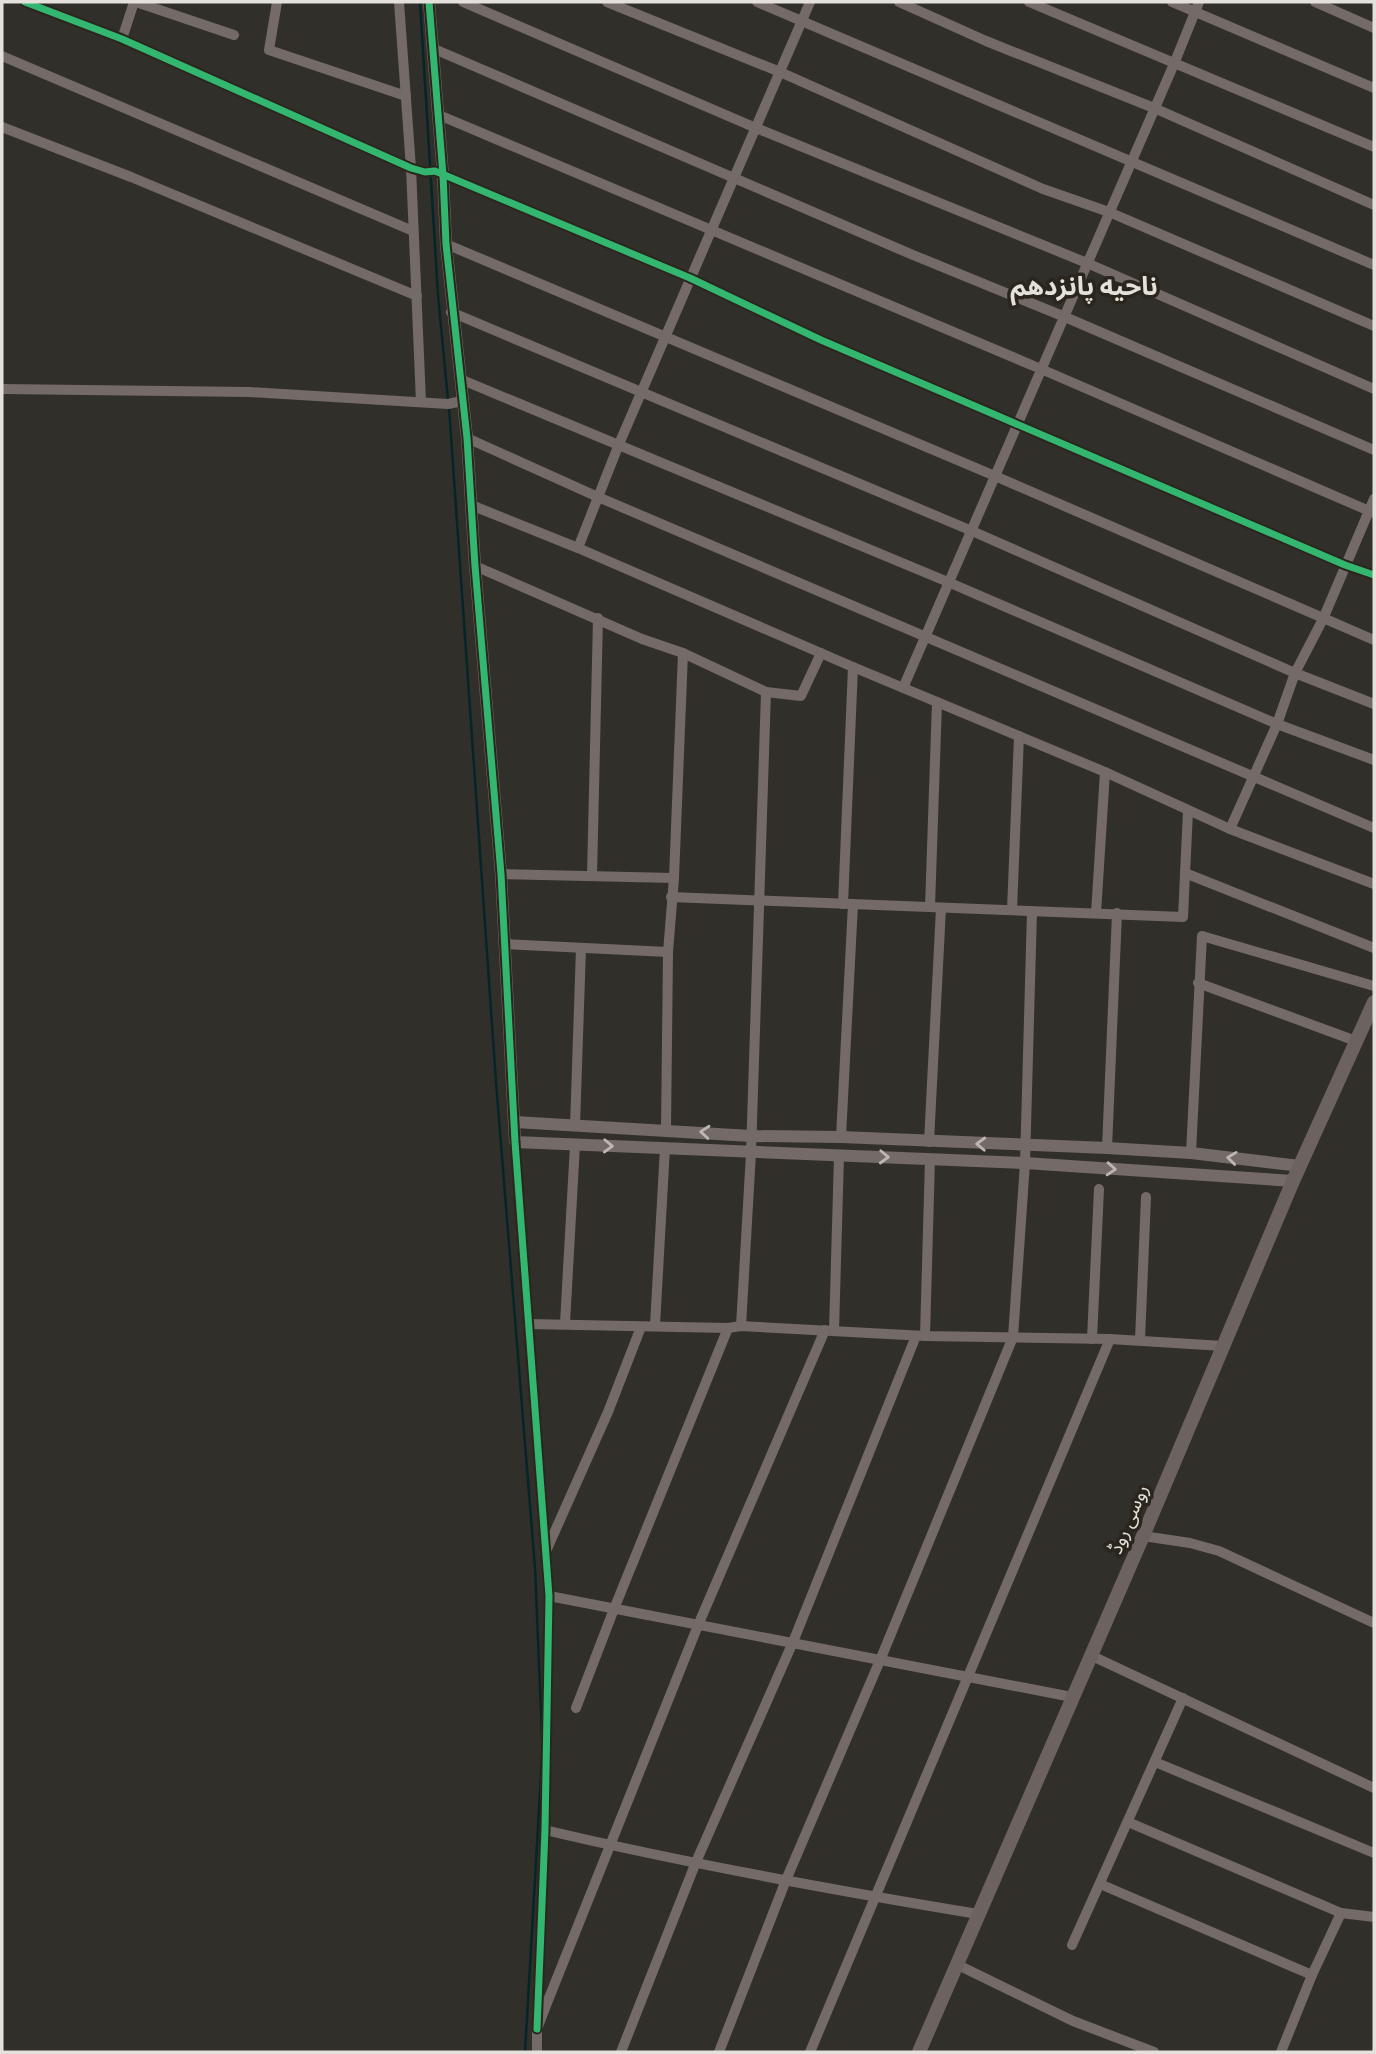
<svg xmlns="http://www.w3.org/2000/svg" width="1376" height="2054" font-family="'Exo 2','Noto Sans Arabic',sans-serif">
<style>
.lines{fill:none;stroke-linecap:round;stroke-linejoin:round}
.stream{stroke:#052528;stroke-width:2.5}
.minor{stroke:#746a67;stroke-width:10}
.tertiary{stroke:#746a67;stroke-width:12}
.secondary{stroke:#6c6260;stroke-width:14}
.cycleway-casing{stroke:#2a261d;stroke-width:11}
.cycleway{stroke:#33b770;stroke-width:7}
.oneway{stroke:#bdb7b2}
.labels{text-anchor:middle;stroke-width:7;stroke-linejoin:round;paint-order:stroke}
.street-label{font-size:19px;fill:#e4e1db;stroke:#2a261d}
.district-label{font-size:26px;font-weight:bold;fill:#e4e1db;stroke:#2a261d}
</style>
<rect width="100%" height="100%" fill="#312f2a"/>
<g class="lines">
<!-- stream -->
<g class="stream">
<polyline points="420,2 438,295 448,400"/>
<polyline points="449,407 496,1082 535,1568 542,1737"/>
<polyline points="525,2052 542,1758"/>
</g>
<!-- minor -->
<g class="minor">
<polyline points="25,2 122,39 411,168 425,172 435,171 690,278 821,340 1345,565 1374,575"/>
<polyline points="136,2 234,35"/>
<polyline points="277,2 269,50 406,96"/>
<polyline points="399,2 411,168 421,402"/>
<polyline points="463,2 756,128 1087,263 1374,389"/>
<polyline points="607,2 780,72 1043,189 1109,212 1374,326"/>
<polyline points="757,2 1374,265"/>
<polyline points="899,2 986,41 1154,108 1374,205"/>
<polyline points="1029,2 1374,147"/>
<polyline points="1172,2 1374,88"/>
<polyline points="1315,2 1374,28"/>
<polyline points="122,39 134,2"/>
<polyline points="432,48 913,255 1065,317 1374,450"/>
<polyline points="2,56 413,231"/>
<polyline points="439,115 1041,369 1374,513"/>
<polyline points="2,127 131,177 417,296"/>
<polyline points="446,244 995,476 1374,640"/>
<polyline points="451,312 972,531 1295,673 1374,704"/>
<polyline points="460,379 948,582 1277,724 1374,760"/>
<polyline points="2,389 249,392 448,404 462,401"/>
<polyline points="467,438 598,497 1374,828"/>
<polyline points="471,505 578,548 853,667 1105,772 1230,829 1374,884"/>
<polyline points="578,548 619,444 810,2"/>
<polyline points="475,566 642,639 683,653 766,692 801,696 821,653"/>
<polyline points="903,688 1174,64 1199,2"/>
<polyline points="1230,829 1277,724 1295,673 1323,619 1374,499"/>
<polyline points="1185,873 1374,948"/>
<polyline points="501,874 674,878"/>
<polyline points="592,876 598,618"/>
<polyline points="671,897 1183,917 1188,811"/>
<polyline points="843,904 853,667"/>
<polyline points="930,907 937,702"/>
<polyline points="1012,910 1019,736"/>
<polyline points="1096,913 1105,772"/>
<polyline points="504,944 668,952"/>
<polyline points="1198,983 1356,1041"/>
<polyline points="575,1126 581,948"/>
<polyline points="666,1129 668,952 674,878 683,653"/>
<polyline points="841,1137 853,904"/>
<polyline points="515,1142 549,1596 545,1830 537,2029"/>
<polyline points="929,1142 941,908"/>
<polyline points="1107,1148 1117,913"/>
<polyline points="1191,1153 1202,936 1374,986"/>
<polyline points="565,1323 575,1145"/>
<polyline points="528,1324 728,1328 741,1326 925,1336 1110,1339 1223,1346"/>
<polyline points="655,1325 665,1148"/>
<polyline points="741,1326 751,1153 766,692"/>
<polyline points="834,1331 839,1156"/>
<polyline points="925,1336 930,1159"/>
<polyline points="1092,1339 1099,1189"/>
<polyline points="1140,1340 1146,1197"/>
<polyline points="1143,1536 1190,1543 1219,1551 1374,1623"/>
<polyline points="547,1549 608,1412 641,1327"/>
<polyline points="549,1596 1072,1697"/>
<polyline points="1090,1655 1374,1788"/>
<polyline points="576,1708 614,1609 728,1328"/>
<polyline points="1155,1762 1374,1853"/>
<polyline points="1128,1822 1341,1913"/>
<path d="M545,1830C688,1864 833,1890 978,1914"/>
<polyline points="1100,1884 1312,1975"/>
<polyline points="1072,1945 1183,1698"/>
<polyline points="956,1964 1073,2021 1154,2052"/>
<polyline points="537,2052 537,2029 547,2003 699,1623 825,1330"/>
<polyline points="621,2052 696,1862 793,1642 916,1336"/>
<polyline points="719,2052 786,1880 881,1658 1013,1337 1025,1163 1032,911"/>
<polyline points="810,2052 1110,1339"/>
<polyline points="1281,2052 1312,1975 1341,1913 1374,1917"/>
</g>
<!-- tertiary -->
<g class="tertiary">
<polyline points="429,2 443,175 446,244 467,438 475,566 501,874 515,1142 1025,1163 1293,1181"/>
<polyline points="515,1122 751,1136 841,1137 1107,1148 1191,1153 1300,1166"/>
</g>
<!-- secondary -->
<polyline class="secondary" points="919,2052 1143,1536 1293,1181 1374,1002"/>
<!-- cycleway casing -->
<g class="cycleway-casing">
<g id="cycleway">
<polyline points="25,2 122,39 411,168 425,172 435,171 690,278 821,340 1345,565 1374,575"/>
<polyline points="429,2 443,175 446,244 467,438 475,566 501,874 515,1142 549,1596 545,1830 537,2029"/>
</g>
</g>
<!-- cycleway -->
<use href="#cycleway" class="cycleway"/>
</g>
<!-- one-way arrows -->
<defs><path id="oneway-chevron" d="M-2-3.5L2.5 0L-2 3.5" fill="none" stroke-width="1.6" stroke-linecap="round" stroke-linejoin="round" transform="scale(1.75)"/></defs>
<g class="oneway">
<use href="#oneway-chevron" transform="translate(705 1132) rotate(-175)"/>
<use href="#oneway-chevron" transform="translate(981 1144) rotate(-178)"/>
<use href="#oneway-chevron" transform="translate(608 1146) rotate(2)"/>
<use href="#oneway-chevron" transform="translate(884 1157) rotate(2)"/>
<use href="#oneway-chevron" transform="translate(1232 1158) rotate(-173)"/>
<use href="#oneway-chevron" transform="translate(1111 1169) rotate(4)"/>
</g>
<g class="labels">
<!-- street labels -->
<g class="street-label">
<text transform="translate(1128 1519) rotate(-67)" y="7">روسی روڈ</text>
</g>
<!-- district labels -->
<g class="district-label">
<text x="1084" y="295">ناحیه پانزدهم</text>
</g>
</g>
<!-- border -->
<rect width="1376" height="2054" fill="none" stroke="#e4e1db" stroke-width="7"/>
</svg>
